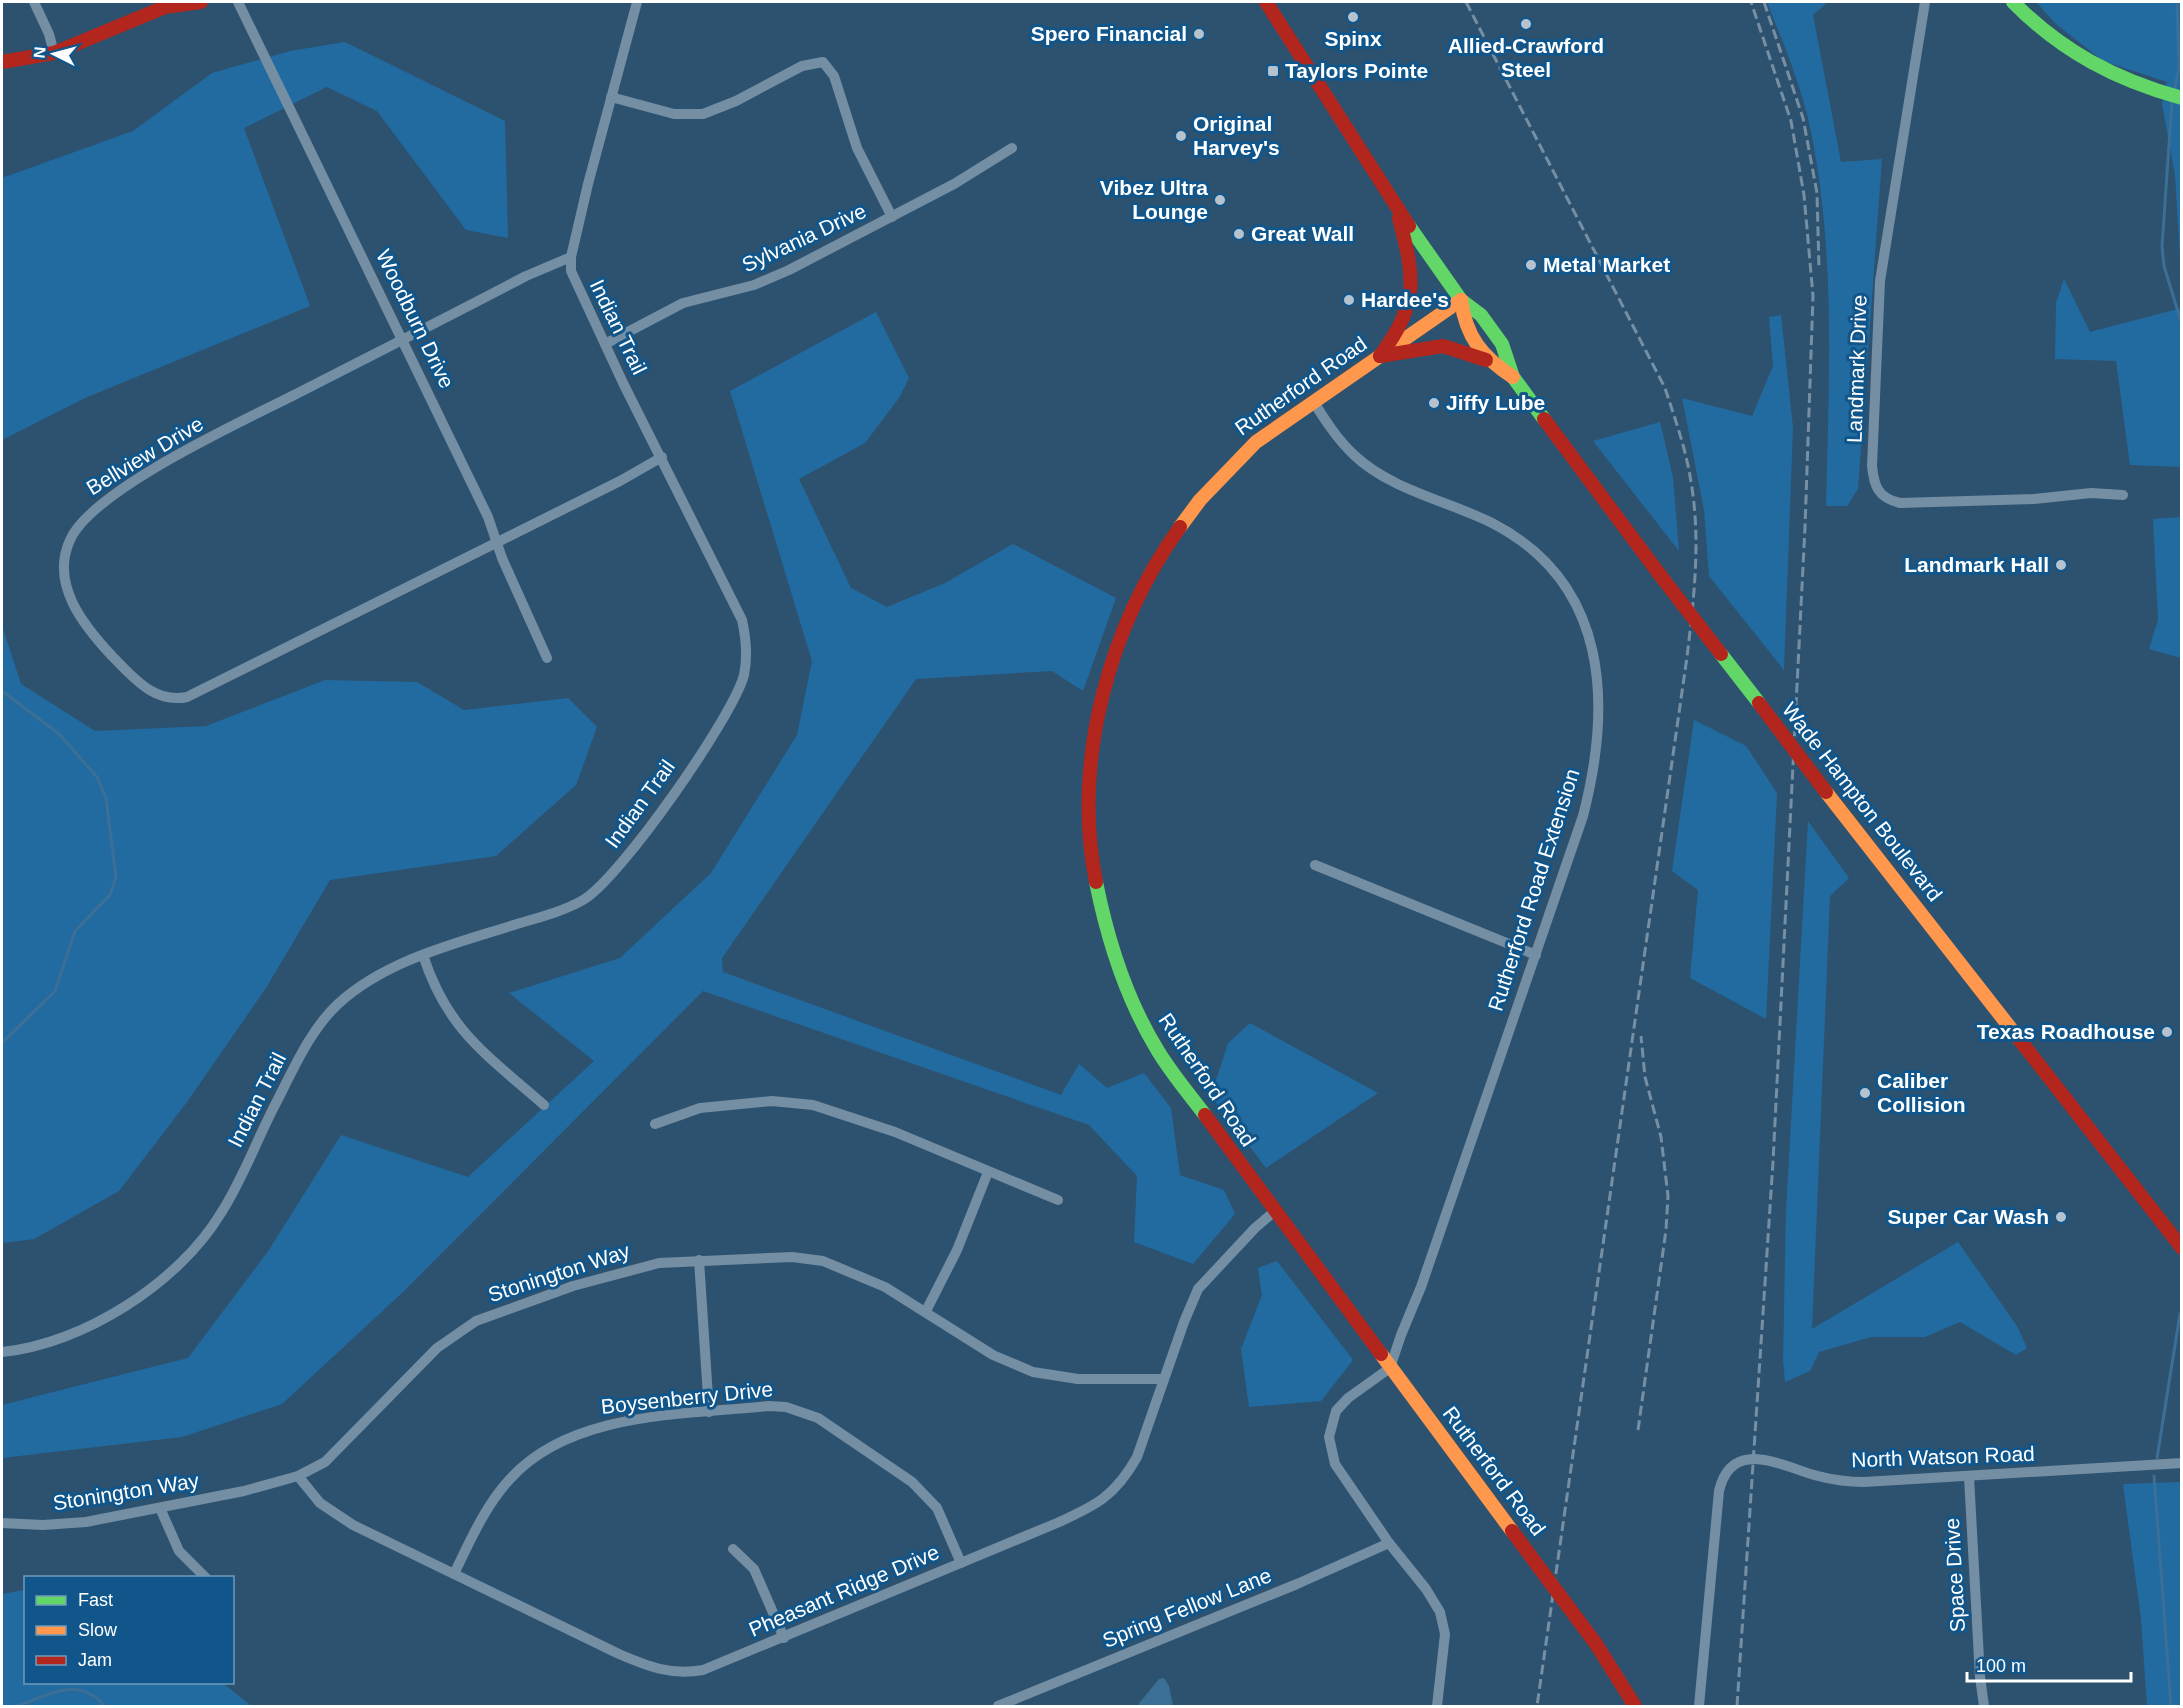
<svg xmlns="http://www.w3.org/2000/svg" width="2183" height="1708" font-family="Helvetica,sans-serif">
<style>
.green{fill:#226ba1}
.water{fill:#3c6f95}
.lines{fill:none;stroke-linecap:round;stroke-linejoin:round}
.stream{stroke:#3c6f95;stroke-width:3}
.street{stroke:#748ea4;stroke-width:10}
.fast{stroke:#63d668;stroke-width:14}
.slow{stroke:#ff974d;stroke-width:14}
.jam{stroke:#b3261e;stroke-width:14}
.rail{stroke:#778fa3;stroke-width:3;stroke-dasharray:10 4.5;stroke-linecap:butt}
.jam-bridge{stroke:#b3261e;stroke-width:14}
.poi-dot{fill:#b6c2cd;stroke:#11568b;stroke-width:2}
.labels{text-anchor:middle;stroke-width:6;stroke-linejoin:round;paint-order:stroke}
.poi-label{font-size:21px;font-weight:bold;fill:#fff;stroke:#11568b;text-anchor:start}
.street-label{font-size:21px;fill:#fff;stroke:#11568b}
</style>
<rect width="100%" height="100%" fill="#2d526f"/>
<!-- green -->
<g class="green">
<path d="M1767,2H1828L1813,15L1841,162L1882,159L1858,489L1847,506H1826C1829,380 1836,251 1810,127C1801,85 1783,42 1767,2Z"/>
<polygon points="2036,2 2181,2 2181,274 2175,175 2162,104 2167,82 2103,61 2056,24"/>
<polygon points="345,42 505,121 508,238 466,230 377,111 327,87 244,128 310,306 85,398 2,440 2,178 133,131 212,73 290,51"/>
<polygon points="2064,279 2090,332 2181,308 2181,467 2130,465 2116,361 2055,359 2056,303"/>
<polygon points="876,312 909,378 899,398 865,443 799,479 851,588 887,607 945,583 1013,544 1116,598 1083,691 1052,671 916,679 722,958 723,972 1061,1095 1079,1064 1107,1088 1144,1073 1171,1108 1180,1175 1224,1190 1235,1214 1193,1264 1134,1242 1137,1176 1089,1125 703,991 403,1292 282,1404 182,1437 2,1458 2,1405 188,1358 269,1250 341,1135 468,1177 594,1061 509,993 620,958 711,873 797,735 812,661 730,391"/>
<polygon points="1781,315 1793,428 1784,670 1709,576 1704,510 1682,398 1752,416 1773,366 1769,317"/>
<polygon points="1660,422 1673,477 1679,551 1593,441"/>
<polygon points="2181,517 2182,517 2181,658 2149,649 2158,620 2153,519"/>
<polygon points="2,626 21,684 95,731 206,726 325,680 417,682 464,710 568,698 597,727 576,785 496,856 330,880 266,988 187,1102 119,1191 34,1239 2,1243"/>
<polygon points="1694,720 1746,746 1777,793 1766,1019 1690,978 1698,890 1672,871"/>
<polygon points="1808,821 1849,878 1830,896 1812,1329 1958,1242 2017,1326 2027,1348 2016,1355 1960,1322 1925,1337 1871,1337 1819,1352 1810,1371 1785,1382 1783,1360 1786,1211"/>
<polygon points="1250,1023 1378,1093 1266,1168 1211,1096 1228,1043"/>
<polygon points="1277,1261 1353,1360 1321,1401 1249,1407 1241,1349 1262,1295 1258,1268"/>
<polygon points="2181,1482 2181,1706 2147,1706 2141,1619 2123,1484"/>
<polygon points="25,1590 26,1682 223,1683 251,1706 2,1706 2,1594"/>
</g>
<!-- water -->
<polygon class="water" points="1164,1678 1169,1686 1173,1706 1137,1706 1159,1679"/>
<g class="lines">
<!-- stream -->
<g class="stream">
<polyline points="2174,92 2179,67 2177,2"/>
<polyline points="2172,102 2162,246 2164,266 2182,325"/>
<polyline points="2,691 59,734 97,777 106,798 116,877 110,895 75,931 55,991 2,1043"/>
<polyline points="2157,1458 2180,1314"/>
<polyline points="2154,1476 2171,1706"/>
<path d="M17,1706C50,1695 78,1675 105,1706"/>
</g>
<!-- street -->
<g class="street">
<polyline points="34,2 49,34 54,53"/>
<polyline points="238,2 488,517 502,558 547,658"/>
<path d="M1925,2L1880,281L1872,466C1874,486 1878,498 1900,503L2034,499L2091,493L2123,495"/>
<polyline points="611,97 674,114 703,114 736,101 802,66 823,62 834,76 857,148 892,217"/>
<path d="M571,257L526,276C452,315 378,352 304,390C250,418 93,488 70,540C50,584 83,625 112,656C133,677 154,704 187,697L620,481L662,457"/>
<polyline points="605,344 683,303 754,285 789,270 954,184 1012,148"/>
<path d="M1313,401C1325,420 1337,439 1354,455C1391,490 1448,501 1492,523C1609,583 1612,704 1583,816L1421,1287L1401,1335L1390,1368L1348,1398L1336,1411L1329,1437L1335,1464L1389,1543L1426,1589L1440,1612L1445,1634L1437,1706"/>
<polyline points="1315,865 1536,955"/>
<path d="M423,955C447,1030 487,1055 544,1105"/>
<polyline points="655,1124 700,1108 772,1101 813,1105 895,1132 1058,1200"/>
<polyline points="699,1260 709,1412"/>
<polyline points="926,1311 957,1250 988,1172"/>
<path d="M2,1352C83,1344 179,1283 221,1213C243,1179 257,1139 276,1103C293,1070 310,1030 338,1004C387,959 458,943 520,923C541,917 564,911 583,900C619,880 733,717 744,675C748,656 746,638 742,620L624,385L571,271V257L588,184L637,2"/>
<path d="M298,1476L320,1503L353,1525L619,1654C647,1666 671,1676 703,1670L1057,1523C1097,1505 1115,1496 1137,1457L1184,1322L1198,1289L1255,1228L1275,1211"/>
<polyline points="1969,1477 1980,1677 1984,1706"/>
<polyline points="160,1508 179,1551 206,1578"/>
<polyline points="2,1523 43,1525 86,1522 244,1491 298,1476 325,1462 437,1348 476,1321 573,1286 659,1263 792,1257 823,1261 885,1287 993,1355 1033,1372 1078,1379 1164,1379"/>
<polyline points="733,1549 754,1569 784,1638"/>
<path d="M454,1574C470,1541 485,1506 510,1479C571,1411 684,1415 769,1406L786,1407L818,1418L912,1482L937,1508L961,1563"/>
<polyline points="998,1706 1297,1584 1389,1543"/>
<path d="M1699,1706L1719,1491C1732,1435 1785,1468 1818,1476C1833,1480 1849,1482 1864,1482L2182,1463"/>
</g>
<!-- fast -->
<g class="fast">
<path d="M2013,2C2061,51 2116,80 2182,98"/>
<polyline points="1409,226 1461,300 1481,315 1502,344 1513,377 1544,419"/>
<polyline points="1721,654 1759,703"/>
<path d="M1096,882C1108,942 1126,999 1158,1051C1172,1074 1189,1094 1205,1115"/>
</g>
<!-- slow -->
<g class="slow">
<path d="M1461,300C1466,337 1482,357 1513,377"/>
<polyline points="1180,527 1200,500 1256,442 1461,300"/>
<polyline points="1826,792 2019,1039"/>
<polyline points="1381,1354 1512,1531"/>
</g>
<!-- jam -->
<g class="jam">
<polyline points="1266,2 1409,226"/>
<polyline points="2,62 54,53 165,7 201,2"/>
<path d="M1380,356C1419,303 1415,279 1399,218"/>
<polyline points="1380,356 1443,346 1486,360"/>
<polyline points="1544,419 1660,575"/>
<path d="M1096,882C1072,761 1109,626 1180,527"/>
<polyline points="2019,1039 2182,1248"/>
<polyline points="1205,1115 1381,1354"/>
<polyline points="1596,1644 1635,1706"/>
</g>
<!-- rail -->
<g class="rail">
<path d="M1466,2L1665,388C1675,419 1686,449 1691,482C1701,540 1694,598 1687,657L1537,1706"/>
<polyline points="1764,2 1803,118 1817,193 1819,269"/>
<polyline points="1638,1430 1666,1230 1668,1196 1661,1137 1645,1077 1641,1036"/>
<polyline points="1737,1706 1773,1162 1805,527 1813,296 1804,195 1791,121 1751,2"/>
</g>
<!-- jam-bridge -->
<g class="jam-bridge">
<polyline points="1660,575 1721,654"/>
<polyline points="1759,703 1826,792"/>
<polyline points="1512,1531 1596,1644"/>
</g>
</g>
<!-- markers -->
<g class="poi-dot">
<circle cx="1353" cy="17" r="6"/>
<circle cx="1526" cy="24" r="6"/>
<circle cx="1199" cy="34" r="6"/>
<rect x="1267" y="65" width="12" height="12" rx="3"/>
<circle cx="1181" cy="136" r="6"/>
<circle cx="1220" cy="200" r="6"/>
<circle cx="1239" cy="234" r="6"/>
<circle cx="1531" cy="265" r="6"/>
<circle cx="1349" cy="300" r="6"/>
<circle cx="1434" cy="403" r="6"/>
<circle cx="2061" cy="565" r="6"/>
<circle cx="2167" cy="1032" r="6"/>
<circle cx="1865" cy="1093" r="6"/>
<circle cx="2061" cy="1217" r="6"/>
</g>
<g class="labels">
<!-- poi labels -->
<g class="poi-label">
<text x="1187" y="41" text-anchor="end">Spero Financial</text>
<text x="1353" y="46" text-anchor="middle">Spinx</text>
<text x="1526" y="53" text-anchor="middle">Allied-Crawford<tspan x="1526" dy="24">Steel</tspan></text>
<text x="1285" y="78">Taylors Pointe</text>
<text x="1193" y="131">Original<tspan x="1193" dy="24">Harvey's</tspan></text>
<text x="1208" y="195" text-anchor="end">Vibez Ultra<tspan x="1208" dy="24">Lounge</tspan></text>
<text x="1251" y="241">Great Wall</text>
<text x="1543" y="272">Metal Market</text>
<text x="1361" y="307">Hardee's</text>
<text x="1446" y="410">Jiffy Lube</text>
<text x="2049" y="572" text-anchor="end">Landmark Hall</text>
<text x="2155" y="1039" text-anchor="end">Texas Roadhouse</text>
<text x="1877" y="1088">Caliber<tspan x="1877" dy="24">Collision</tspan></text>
<text x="2049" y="1224" text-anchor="end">Super Car Wash</text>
</g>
<!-- street labels -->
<g class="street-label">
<text transform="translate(804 238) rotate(-25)" y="7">Sylvania Drive</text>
<text transform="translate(415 319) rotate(64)" y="7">Woodburn Drive</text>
<text transform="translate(618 327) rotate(64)" y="7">Indian Trail</text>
<text transform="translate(1857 369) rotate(-88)" y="7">Landmark Drive</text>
<text transform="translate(1301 386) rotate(-35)" y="7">Rutherford Road</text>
<text transform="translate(145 456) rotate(-31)" y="7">Bellview Drive</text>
<text transform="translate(1862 802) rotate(52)" y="7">Wade Hampton Boulevard</text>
<text transform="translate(640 804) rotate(-54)" y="7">Indian Trail</text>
<text transform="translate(1534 890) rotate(-72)" y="7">Rutherford Road Extension</text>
<text transform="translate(1207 1080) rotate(56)" y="7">Rutherford Road</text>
<text transform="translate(257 1100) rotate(-63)" y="7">Indian Trail</text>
<text transform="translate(559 1273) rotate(-18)" y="7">Stonington Way</text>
<text transform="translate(687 1398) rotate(-6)" y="7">Boysenberry Drive</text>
<text transform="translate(1943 1457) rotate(-2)" y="7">North Watson Road</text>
<text transform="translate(1494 1471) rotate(53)" y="7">Rutherford Road</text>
<text transform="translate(126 1492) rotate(-9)" y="7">Stonington Way</text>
<text transform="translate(1955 1575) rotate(-93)" y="7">Space Drive</text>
<text transform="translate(844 1591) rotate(-23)" y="7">Pheasant Ridge Drive</text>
<text transform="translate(1187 1608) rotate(-22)" y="7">Spring Fellow Lane</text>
</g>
</g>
<!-- border -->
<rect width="2183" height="1708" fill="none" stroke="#ffffff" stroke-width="6"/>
<!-- legend -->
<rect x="24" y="1576" width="210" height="108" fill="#11568b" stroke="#709ab9" stroke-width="1.5"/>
<rect x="36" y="1596" width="30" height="9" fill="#63d668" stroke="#709ab9" stroke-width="1.5"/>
<text x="78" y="1606" font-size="18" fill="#ffffff">Fast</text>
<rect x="36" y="1626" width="30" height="9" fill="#ff974d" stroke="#709ab9" stroke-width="1.5"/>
<text x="78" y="1636" font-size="18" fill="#ffffff">Slow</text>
<rect x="36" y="1656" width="30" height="9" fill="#b3261e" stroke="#709ab9" stroke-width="1.5"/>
<text x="78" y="1666" font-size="18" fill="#ffffff">Jam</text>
<!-- north arrow -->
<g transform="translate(54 54) rotate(276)" stroke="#11568b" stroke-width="4.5" paint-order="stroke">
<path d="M0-4.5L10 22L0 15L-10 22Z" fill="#ffffff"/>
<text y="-9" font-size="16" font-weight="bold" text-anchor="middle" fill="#ffffff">N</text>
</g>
<!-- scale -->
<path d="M1967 1672v9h164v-9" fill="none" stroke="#ffffff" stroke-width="3"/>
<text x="1976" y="1672" font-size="18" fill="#ffffff" stroke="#11568b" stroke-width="4.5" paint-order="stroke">100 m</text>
</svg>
